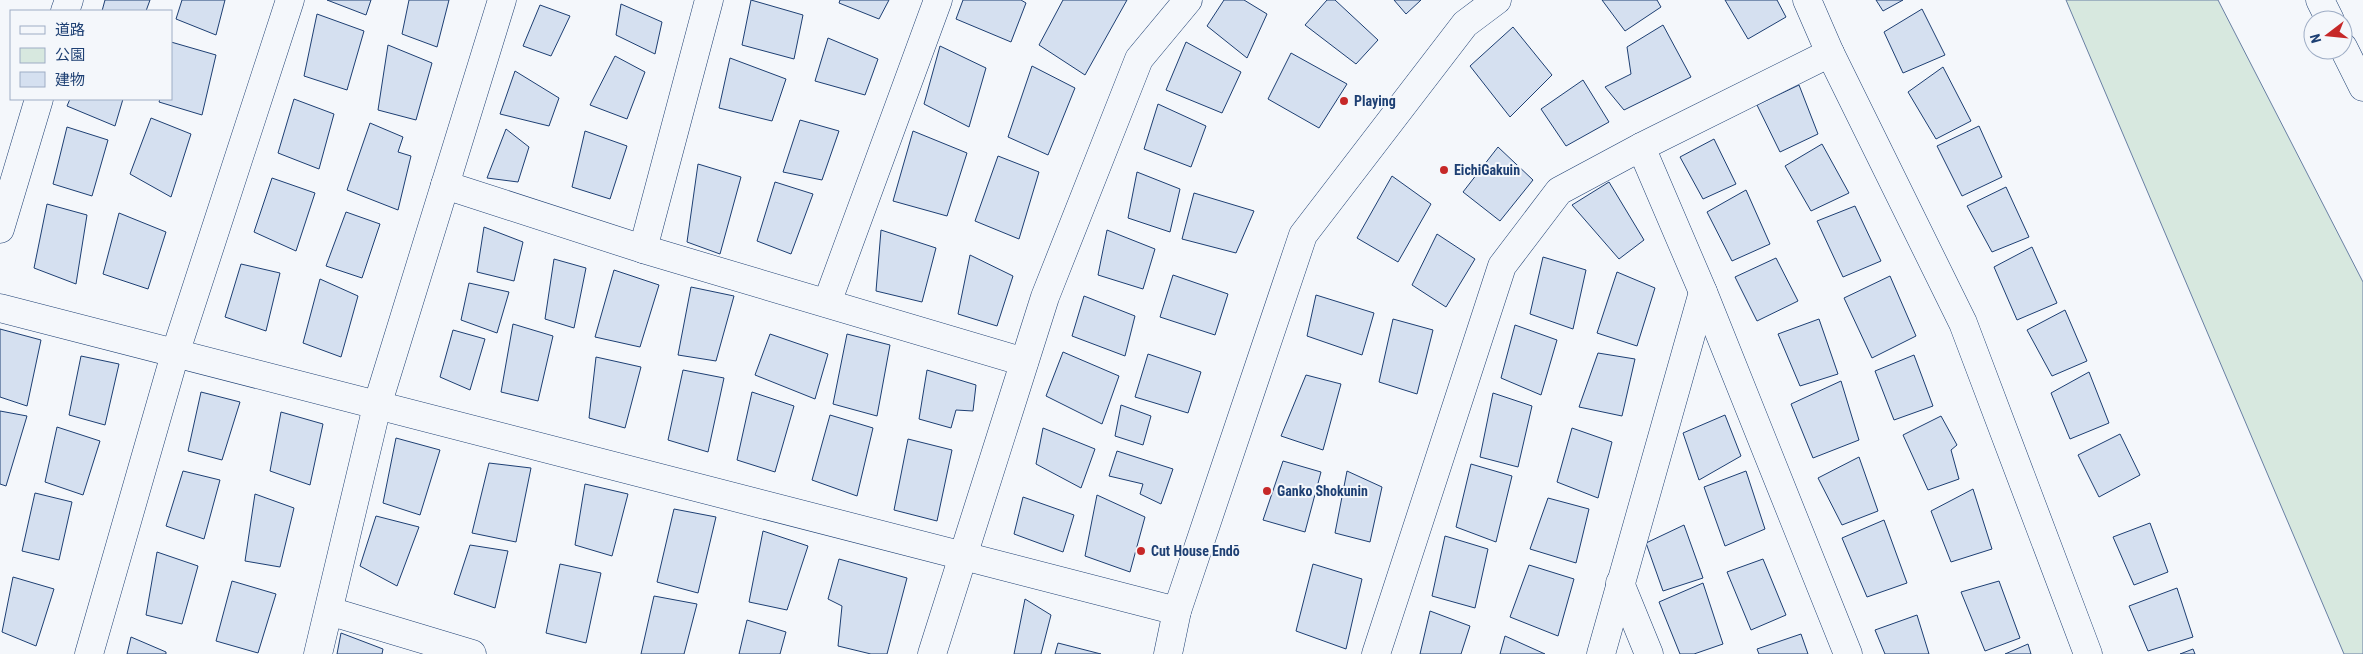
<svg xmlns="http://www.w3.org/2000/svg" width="2363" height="654" font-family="'Roboto Condensed','Noto Sans JP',sans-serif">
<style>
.green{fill:#d7e8df;stroke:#687fa3}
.building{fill:#d5e0f0;stroke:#1d3f73}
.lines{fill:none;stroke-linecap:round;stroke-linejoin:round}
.minor-casing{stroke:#1d3f73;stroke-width:29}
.tertiary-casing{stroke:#1d3f73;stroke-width:29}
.motorway-casing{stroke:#1d3f73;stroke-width:29}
.minor{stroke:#f4f7fb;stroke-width:28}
.tertiary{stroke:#f4f7fb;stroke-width:28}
.motorway{stroke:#f4f7fb;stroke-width:28}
.poi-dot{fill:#c62828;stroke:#f4f7fb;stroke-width:2}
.labels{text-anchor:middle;stroke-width:4;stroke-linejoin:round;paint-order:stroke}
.poi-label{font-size:14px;font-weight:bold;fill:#1d3f73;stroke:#f4f7fb;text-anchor:start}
</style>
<rect width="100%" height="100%" fill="#f4f7fb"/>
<!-- green -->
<polygon class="green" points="2066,0 2218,0 2363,282 2363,654 2344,654"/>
<!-- building -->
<g class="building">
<polygon points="105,0 150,0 146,11 102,11"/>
<polygon points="182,0 225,0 216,35 176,19"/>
<polygon points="327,0 371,0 366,15"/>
<polygon points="409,0 449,0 437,47 402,34"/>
<polygon points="751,0 803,15 794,59 742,45"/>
<polygon points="840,0 889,0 879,19 839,3"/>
<polygon points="963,0 1021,0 1026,3 1011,42 956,19"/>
<polygon points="1063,0 1127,0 1085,75 1039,45"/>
<polygon points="1224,0 1244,0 1267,14 1247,58 1207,26"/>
<polygon points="1327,0 1335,0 1378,40 1356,64 1305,25"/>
<polygon points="1394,0 1421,0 1406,14"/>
<polygon points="1602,0 1657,0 1661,7 1625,31"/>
<polygon points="1725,0 1777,0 1786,17 1748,39"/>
<polygon points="1876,0 1903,0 1883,11"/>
<polygon points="621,4 662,22 655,54 616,35"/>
<polygon points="540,5 570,16 551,56 523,46"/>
<polygon points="1922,9 1945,55 1903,73 1884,32"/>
<polygon points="317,14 364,31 347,90 304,76"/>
<polygon points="1663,25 1691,77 1624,110 1605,87 1631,74 1627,47"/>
<polygon points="1513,27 1552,75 1510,117 1470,66"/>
<polygon points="828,38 878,59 865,95 815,81"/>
<polygon points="171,42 216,55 202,115 159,102 160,99 171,99"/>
<polygon points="1186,42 1241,72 1222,113 1166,90"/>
<polygon points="388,45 432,63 416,120 378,110"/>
<polygon points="940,46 986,68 969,127 924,104"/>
<polygon points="1291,53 1347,84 1319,128 1268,99"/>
<polygon points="615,56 645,72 627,119 590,105"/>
<polygon points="730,58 786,79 772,121 719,108"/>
<polygon points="1032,66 1075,88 1048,155 1008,137"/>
<polygon points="1943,67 1971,121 1936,139 1908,92"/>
<polygon points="515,71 559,98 549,126 500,114"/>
<polygon points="1583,80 1609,122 1566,146 1541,109"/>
<polygon points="1799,85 1818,134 1780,152 1757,105"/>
<polygon points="70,99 123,99 115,126 67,106"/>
<polygon points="294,99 334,114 319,169 278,153"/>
<polygon points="1158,104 1206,126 1191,167 1144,149"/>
<polygon points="151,118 191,134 171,197 130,174"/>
<polygon points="800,120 839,131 822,180 783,172"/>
<polygon points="370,123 403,137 398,152 411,156 398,210 347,190"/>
<polygon points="1979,126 2002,177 1962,196 1937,146"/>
<polygon points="67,127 108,140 92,196 53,184"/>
<polygon points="506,129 529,147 518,182 487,178"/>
<polygon points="585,131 627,146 610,199 572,187"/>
<polygon points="913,131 967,153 947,216 893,201"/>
<polygon points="1714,139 1736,184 1703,199 1680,157"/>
<polygon points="1822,144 1849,193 1811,211 1785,166"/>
<polygon points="1498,147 1533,180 1500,221 1463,192"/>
<polygon points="998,156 1039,172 1019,239 975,221"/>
<polygon points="698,164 741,177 720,254 687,242"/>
<polygon points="1137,172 1180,189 1170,232 1128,218"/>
<polygon points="1392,176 1431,204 1398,262 1357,238"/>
<polygon points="272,178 315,193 296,251 254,232"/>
<polygon points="775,182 813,194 791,254 757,241"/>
<polygon points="1609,182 1644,240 1619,259 1572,205"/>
<polygon points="2006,187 2029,237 1992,252 1967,206"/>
<polygon points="1746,190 1770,244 1732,261 1707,212"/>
<polygon points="1194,193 1254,211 1236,253 1182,239"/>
<polygon points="47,204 87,215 76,284 34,268"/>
<polygon points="1855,206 1881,261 1843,277 1817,221"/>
<polygon points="346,212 380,224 362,278 326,266"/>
<polygon points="119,213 166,232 148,289 103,274"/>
<polygon points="484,227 523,242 514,281 477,272"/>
<polygon points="881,230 936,248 922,302 876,291"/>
<polygon points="1107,230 1155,249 1143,289 1098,275"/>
<polygon points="1437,234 1475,259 1446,307 1412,285"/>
<polygon points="2032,247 2057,303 2017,320 1994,267"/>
<polygon points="970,255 1013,276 997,326 958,314"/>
<polygon points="1543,257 1586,270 1573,329 1530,314"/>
<polygon points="1776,258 1798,301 1757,321 1735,277"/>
<polygon points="554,259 586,268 574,328 545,319"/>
<polygon points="241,264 280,273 266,331 225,317"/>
<polygon points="614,270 659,285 640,347 595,337"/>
<polygon points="1617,272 1655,288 1637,346 1597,333"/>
<polygon points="1173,275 1228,294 1215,335 1160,317"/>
<polygon points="1890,276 1916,336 1872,358 1844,298"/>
<polygon points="320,279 358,296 341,357 303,343"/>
<polygon points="469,283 509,292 497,333 461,320"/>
<polygon points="691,287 734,296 716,361 678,355"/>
<polygon points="1316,295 1374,313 1362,355 1307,336"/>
<polygon points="1084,296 1135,316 1125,356 1072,336"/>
<polygon points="2065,310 2087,361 2052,376 2027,330"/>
<polygon points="1393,319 1433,330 1417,394 1379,382"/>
<polygon points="1819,319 1838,374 1800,386 1778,334"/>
<polygon points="513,324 553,336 538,401 501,392"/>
<polygon points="1515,325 1557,340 1541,395 1501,378"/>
<polygon points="0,329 41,340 27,406 0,397"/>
<polygon points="453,330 485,339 470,390 440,377"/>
<polygon points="770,334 828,354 815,399 755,375"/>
<polygon points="847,334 890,345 877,416 833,404"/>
<polygon points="1063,352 1119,376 1102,424 1046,396"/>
<polygon points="1598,353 1635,359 1622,416 1579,407"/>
<polygon points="1148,354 1201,372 1188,413 1135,397"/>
<polygon points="1914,355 1933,406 1894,420 1875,371"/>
<polygon points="81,356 119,364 105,425 69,415"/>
<polygon points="596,357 641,367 625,428 589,418"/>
<polygon points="683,370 724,378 708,452 668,440"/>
<polygon points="927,370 976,385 973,411 956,410 951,428 919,419"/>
<polygon points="2089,372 2109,423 2070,439 2051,393"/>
<polygon points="1306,375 1341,384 1323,450 1281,436"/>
<polygon points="1841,381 1859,440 1813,458 1791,404"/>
<polygon points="201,392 240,402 222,460 188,451"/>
<polygon points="752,392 794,406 775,472 737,460"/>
<polygon points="1493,393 1532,406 1518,467 1480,457"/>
<polygon points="1121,405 1151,416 1143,445 1115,436"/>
<polygon points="0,411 27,416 6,486 0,484"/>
<polygon points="281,412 323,424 310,485 270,471"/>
<polygon points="830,415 873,428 857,496 812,480"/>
<polygon points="1725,415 1741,456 1699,480 1683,433"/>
<polygon points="1941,416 1957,445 1951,450 1959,479 1928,490 1903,435"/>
<polygon points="57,427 100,441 83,495 45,482"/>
<polygon points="1043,428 1095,449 1081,488 1036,464"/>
<polygon points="1572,428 1612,442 1598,498 1557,482"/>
<polygon points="2120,434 2140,475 2099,497 2078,455"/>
<polygon points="396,438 440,450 420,515 383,503"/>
<polygon points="908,439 952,450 937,521 894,510"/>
<polygon points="1117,451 1173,469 1161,504 1140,494 1143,484 1109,476"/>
<polygon points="1859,457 1878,511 1842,525 1818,478"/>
<polygon points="1283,461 1321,472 1305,532 1263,520"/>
<polygon points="489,463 531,468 516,542 472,533"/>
<polygon points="1471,464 1512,476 1496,542 1456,527"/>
<polygon points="183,471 220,480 204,539 166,526"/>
<polygon points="1347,471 1382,487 1370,542 1335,533"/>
<polygon points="1746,471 1765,529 1725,546 1704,487"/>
<polygon points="585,484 628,494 612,556 575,545"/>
<polygon points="1973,489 1992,549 1951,562 1931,511"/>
<polygon points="35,493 72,502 59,560 22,551"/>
<polygon points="255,494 294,508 280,567 245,561"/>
<polygon points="1097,495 1145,517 1130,572 1085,556"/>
<polygon points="1023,497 1074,515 1063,552 1014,534"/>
<polygon points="1548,498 1589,509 1576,563 1530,549"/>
<polygon points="674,509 716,517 698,593 657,582"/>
<polygon points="376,516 419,527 397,586 360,566"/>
<polygon points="1884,520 1907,583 1867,597 1842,538"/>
<polygon points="2150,523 2168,572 2134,585 2113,537"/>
<polygon points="1684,525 1703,578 1663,591 1646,543"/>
<polygon points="763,531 808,546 787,610 749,602"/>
<polygon points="1445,536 1488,549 1475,608 1432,596"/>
<polygon points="470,545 508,551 495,608 454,594"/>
<polygon points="157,552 198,566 182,624 146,615"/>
<polygon points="839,559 907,578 887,654 871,654 838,646 842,606 828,599"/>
<polygon points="1763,559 1786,615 1751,630 1727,572"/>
<polygon points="560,564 601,573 586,643 546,633"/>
<polygon points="1313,564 1362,579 1346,649 1296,631"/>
<polygon points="1529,565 1574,579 1558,636 1510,617"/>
<polygon points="13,577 54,589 36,646 2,632"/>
<polygon points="232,581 276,594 258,653 216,641"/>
<polygon points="1999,581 2020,638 1985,651 1961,592"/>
<polygon points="1703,583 1723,644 1694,654 1680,654 1659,602"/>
<polygon points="2177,588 2193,637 2148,651 2129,606"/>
<polygon points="654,596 697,604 684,654 641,654"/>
<polygon points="1025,599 1051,615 1041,654 1014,654"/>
<polygon points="1430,611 1470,626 1461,654 1420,654"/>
<polygon points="1917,615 1929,654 1885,654 1875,630"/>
<polygon points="747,620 786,632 780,654 739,654"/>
<polygon points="341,633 383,649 382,654 337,654"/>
<polygon points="1801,634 1808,654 1759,654 1757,649"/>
<polygon points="1505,636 1545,654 1500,654"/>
<polygon points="131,637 166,652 166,654 127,654"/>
<polygon points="1058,643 1101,654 1055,654"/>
<polygon points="2028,644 2031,654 2005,654"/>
<polygon points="2193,649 2195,654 2180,654"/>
</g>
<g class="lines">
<!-- minor casing -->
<g class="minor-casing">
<g id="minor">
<polyline points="1807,0 1830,53 1963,323 2088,654"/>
<polyline points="65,11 69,0"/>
<polyline points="1641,147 1703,292 1848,654"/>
<polyline points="445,185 643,249 1024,362"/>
<polyline points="0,229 39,99"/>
<polyline points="643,249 709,0"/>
<polyline points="827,303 938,0"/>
<polyline points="0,308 1177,611"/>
<polyline points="1620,583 1649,654"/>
<polyline points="329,611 472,654"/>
<polyline points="89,654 175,354 290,0"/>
<polyline points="318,654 377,406 502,0"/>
<polyline points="932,654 1045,297 1139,59 1188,0"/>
<polyline points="1376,654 1502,266 1559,191 1641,147 1830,53"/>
<polyline points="1601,654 1703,292"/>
</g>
</g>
<!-- tertiary casing -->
<g class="tertiary-casing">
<polyline id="tertiary" points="1168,654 1177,611 1303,235 1465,24 1497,0"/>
</g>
<!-- motorway casing -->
<g class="motorway-casing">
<g id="motorway">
<polyline points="2320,0 2330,20"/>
<polyline points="2343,47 2363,87"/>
</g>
</g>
<!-- minor -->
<use href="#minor" class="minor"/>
<!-- tertiary -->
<use href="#tertiary" class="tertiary"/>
<!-- motorway -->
<use href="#motorway" class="motorway"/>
</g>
<!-- markers -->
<g class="poi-dot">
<circle cx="1344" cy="101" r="5"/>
<circle cx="1444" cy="170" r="5"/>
<circle cx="1267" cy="491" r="5"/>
<circle cx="1141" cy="551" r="5"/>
</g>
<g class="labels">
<!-- poi labels -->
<g class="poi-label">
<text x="1354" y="106">Playing</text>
<text x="1454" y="175">EichiGakuin</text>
<text x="1277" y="496">Ganko Shokunin</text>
<text x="1151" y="556">Cut House Endō</text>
</g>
</g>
<!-- legend -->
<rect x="10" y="10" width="162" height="90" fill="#f4f7fb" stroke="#9eadc5"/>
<rect x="20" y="26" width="25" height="8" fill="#f4f7fb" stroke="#9eadc5"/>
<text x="55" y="35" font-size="15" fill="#1d3f73">道路</text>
<rect x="20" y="48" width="25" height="15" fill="#d7e8df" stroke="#9eadc5"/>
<text x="55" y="60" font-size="15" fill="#1d3f73">公園</text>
<rect x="20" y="72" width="25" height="15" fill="#d5e0f0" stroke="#9eadc5"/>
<text x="55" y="85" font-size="15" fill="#1d3f73">建物</text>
<!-- north arrow -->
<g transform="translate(2328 35) rotate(254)"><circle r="24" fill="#f4f7fb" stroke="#9eadc5"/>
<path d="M0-4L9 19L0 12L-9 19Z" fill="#c62828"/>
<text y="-8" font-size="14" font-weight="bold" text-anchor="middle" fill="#1d3f73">N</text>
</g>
</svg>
